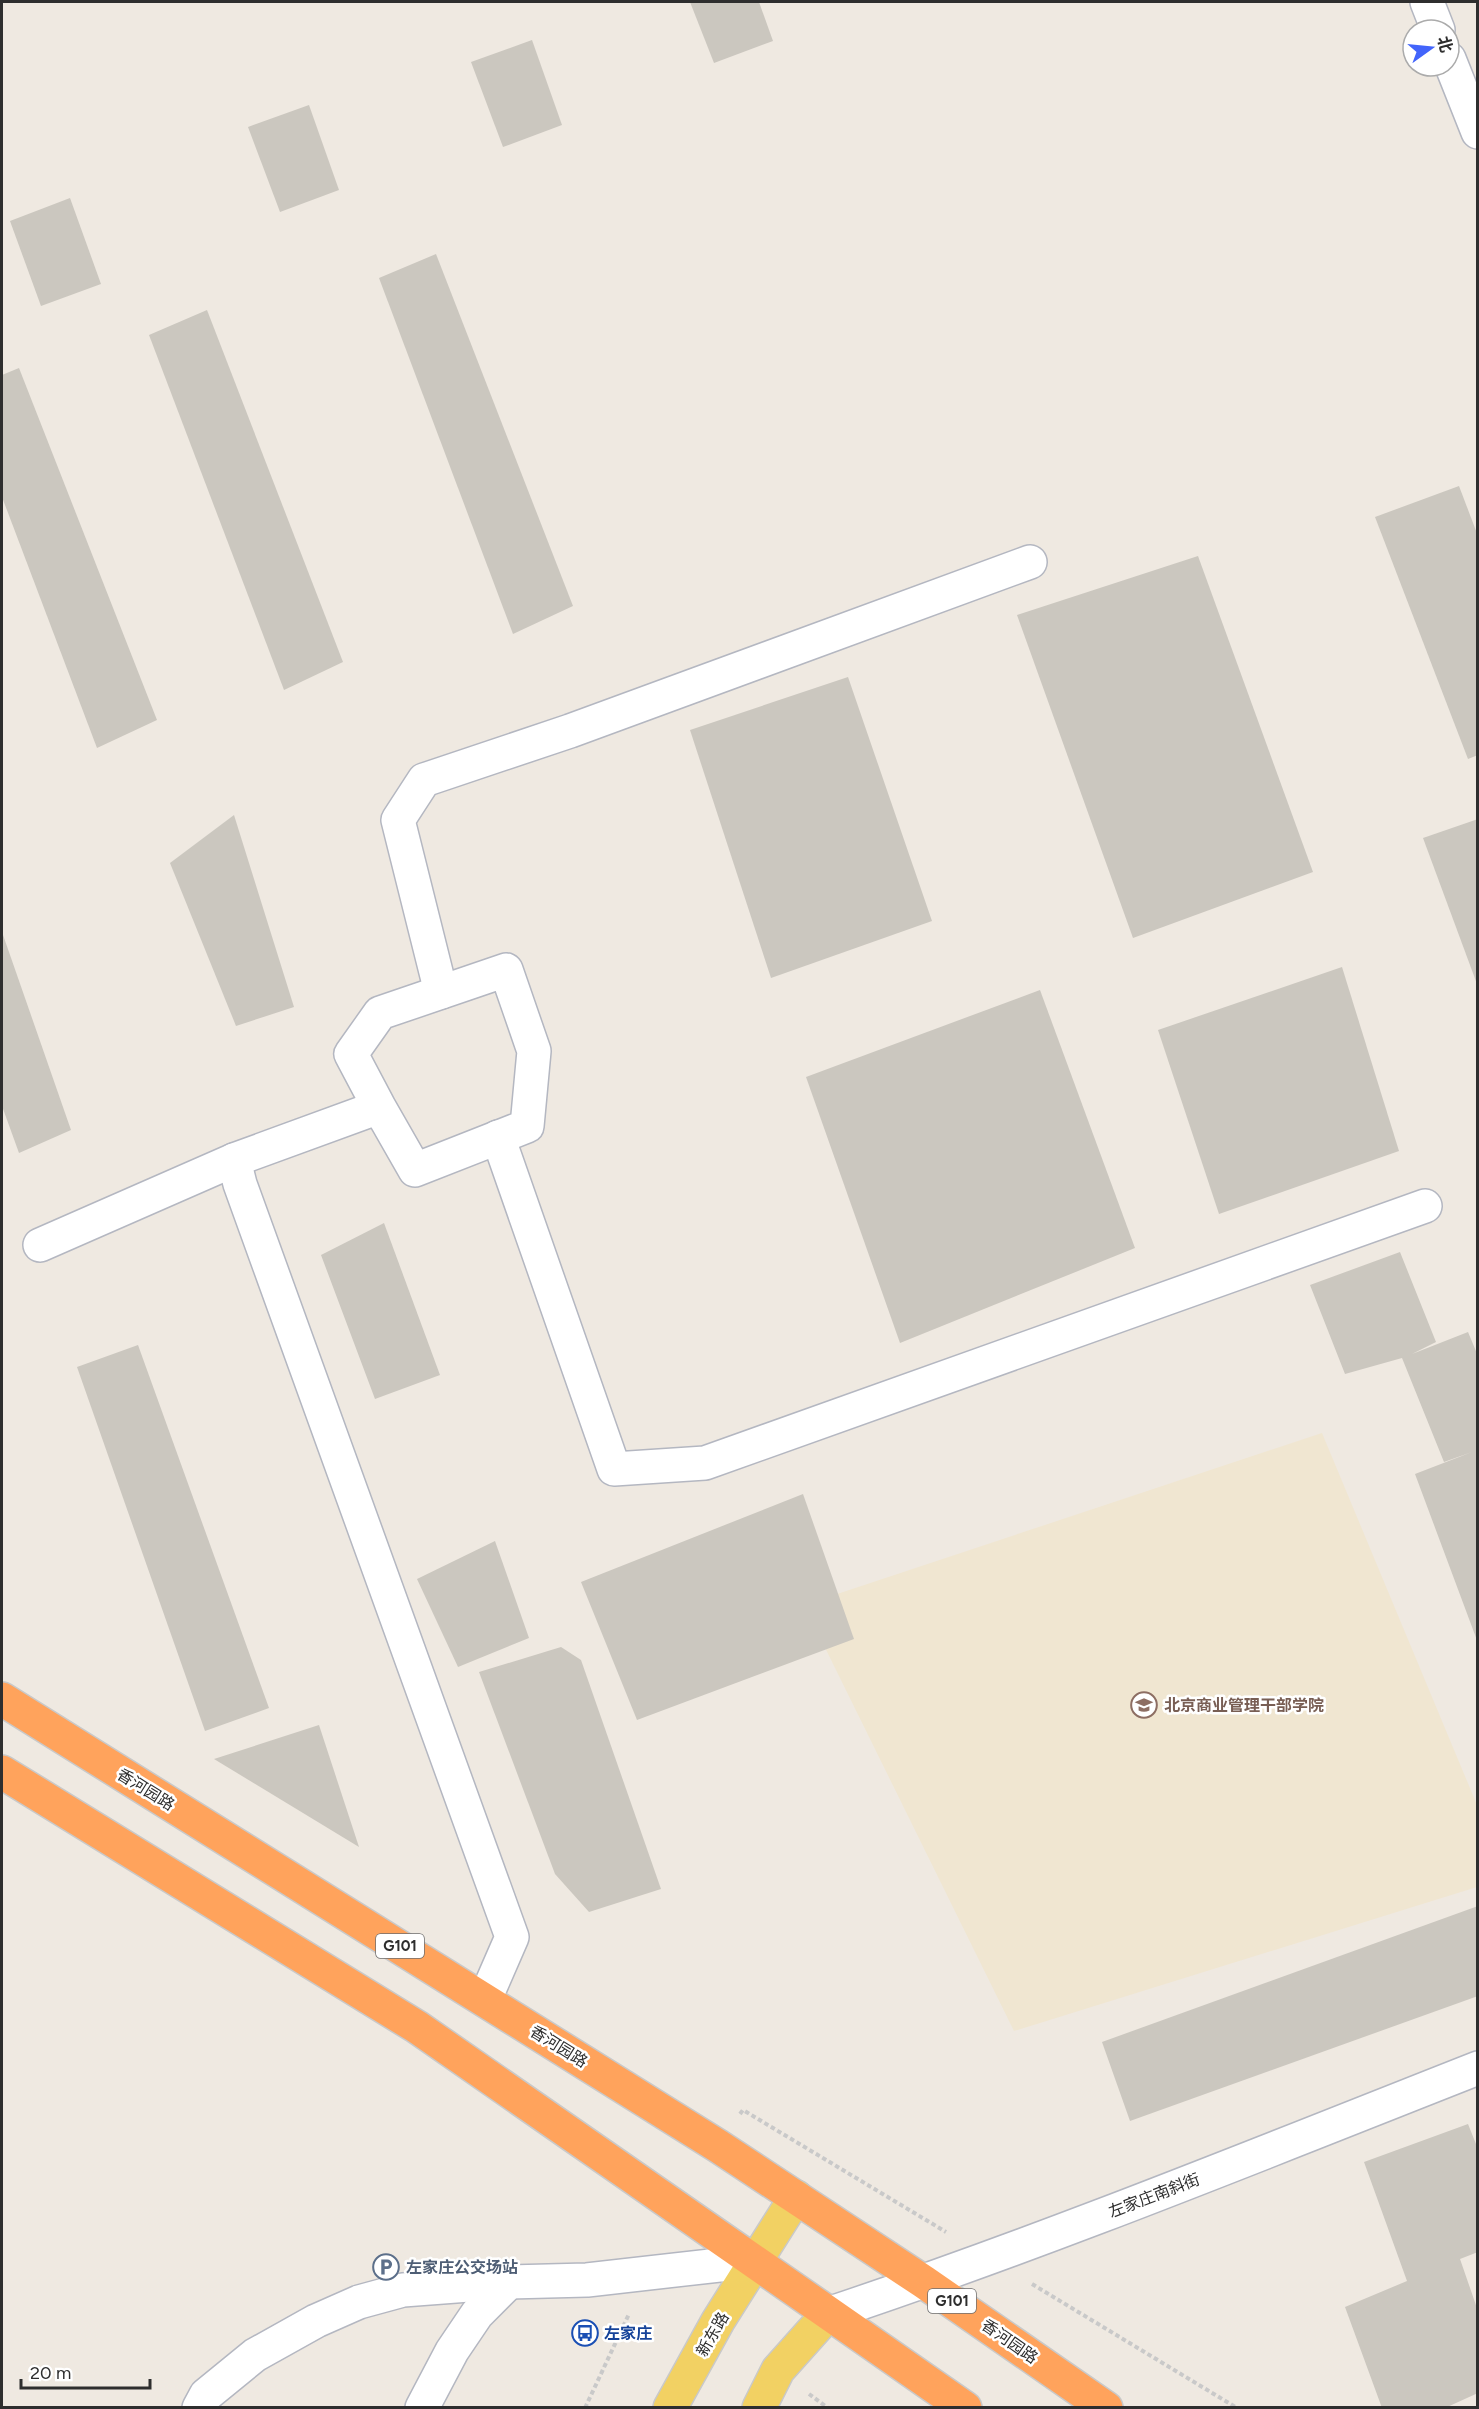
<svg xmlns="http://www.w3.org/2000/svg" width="1479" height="2409" font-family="Figtree,'Noto Sans SC',sans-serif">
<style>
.education{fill:#f0e6d1}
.building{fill:#cbc7bf}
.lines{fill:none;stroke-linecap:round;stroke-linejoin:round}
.minor-casing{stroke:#b4b7c1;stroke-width:36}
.major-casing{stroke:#c9c9c9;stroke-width:36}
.highway-casing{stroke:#c9c9c9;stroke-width:36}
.path{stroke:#c9c9c9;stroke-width:4;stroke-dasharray:4.5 3;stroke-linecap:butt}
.minor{stroke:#fff;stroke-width:33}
.major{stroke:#f2d163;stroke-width:33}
.highway{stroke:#ffa35c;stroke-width:33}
.labels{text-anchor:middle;stroke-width:5;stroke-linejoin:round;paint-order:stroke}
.shield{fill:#fff;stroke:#6d6d6d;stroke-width:1.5}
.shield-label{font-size:15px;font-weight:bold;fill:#2e2e2e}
.education-label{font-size:16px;font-weight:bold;fill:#785e54;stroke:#fff;text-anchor:start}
.street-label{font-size:16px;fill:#2e2e2e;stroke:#fff}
.service-label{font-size:16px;font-weight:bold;fill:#4e5e75;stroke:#fff;text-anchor:start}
.transit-label{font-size:16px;font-weight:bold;fill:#164399;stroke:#fff;text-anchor:start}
</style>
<rect width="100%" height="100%" fill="#efe9e1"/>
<!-- education -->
<polygon class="education" points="1322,1433 1477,1805 1477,1887 1014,2031 804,1605"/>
<!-- building -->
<g class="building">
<polygon points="690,2 759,2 773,41 714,63"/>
<polygon points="532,40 562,125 503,147 471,62"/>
<polygon points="309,105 339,190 280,212 248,127"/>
<polygon points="70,198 101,284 41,306 10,221"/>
<polygon points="436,254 573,606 513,634 379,278"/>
<polygon points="207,310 343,662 284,690 149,335"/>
<polygon points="19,368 157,720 97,748 2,497 2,375"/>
<polygon points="1459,486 1478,536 1478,755 1468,759 1375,517"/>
<polygon points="1198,556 1313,872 1133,938 1017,615"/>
<polygon points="848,677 932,921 771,978 690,730"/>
<polygon points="234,815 294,1007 236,1026 170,863"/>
<polygon points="1478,819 1478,984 1477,984 1423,838"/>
<polygon points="2,932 71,1130 19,1153 2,1106"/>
<polygon points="1342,967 1399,1151 1219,1214 1158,1030"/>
<polygon points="1040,990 1135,1248 900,1343 806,1077"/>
<polygon points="384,1223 440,1375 375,1399 321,1255"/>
<polygon points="1400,1252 1436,1342 1412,1354 1468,1332 1478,1356 1478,1643 1415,1474 1472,1452 1444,1462 1402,1358 1345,1374 1310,1285"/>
<polygon points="138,1345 269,1708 205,1731 77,1367"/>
<polygon points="803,1494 854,1639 637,1720 581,1582"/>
<polygon points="495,1541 529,1638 458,1667 417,1579"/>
<polygon points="561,1647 581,1660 661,1889 589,1912 555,1874 479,1672"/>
<polygon points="319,1725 359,1847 214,1759"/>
<polygon points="1478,1906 1478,1996 1130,2121 1102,2042"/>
<polygon points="1468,2124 1478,2149 1478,2252 1460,2259 1478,2311 1478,2393 1445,2408 1382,2408 1345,2307 1407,2281 1364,2162"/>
</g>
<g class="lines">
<!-- minor casing -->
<g class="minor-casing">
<g id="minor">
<polyline points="1427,2 1438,30"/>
<polyline points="1449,59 1478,132"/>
<polyline points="441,992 398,820 424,780 570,731 1030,562"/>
<polyline points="498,1137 614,1469 705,1463 1425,1206"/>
<polyline points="234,1160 240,1184 512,1937 485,1999"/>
<polyline points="40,1245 234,1160 379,1107 415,1170 527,1126 534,1051 506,970 380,1013 351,1054 379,1107"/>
<path d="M828,2314C1047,2241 1262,2153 1478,2068"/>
<polyline points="199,2408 206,2395 255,2355 316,2321 359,2302 403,2290 509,2282 587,2280 755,2261"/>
<polyline points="422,2408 452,2351 477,2314 509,2282"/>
</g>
</g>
<!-- major casing -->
<g class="major-casing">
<g id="major">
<polyline points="670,2408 718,2321 796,2197"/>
<polyline points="759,2408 778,2370 828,2314"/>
</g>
</g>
<!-- highway casing -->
<g class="highway-casing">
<g id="highway">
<polyline points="2,1699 718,2146 924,2282 1106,2408"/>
<polyline points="2,1772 417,2027 965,2408"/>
</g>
</g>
<!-- path -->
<g class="path">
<polyline points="740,2114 743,2110 946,2232"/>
<polyline points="1032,2284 1237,2408"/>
<polyline points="809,2394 828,2408"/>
<polyline points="585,2408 629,2314"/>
</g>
<!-- minor -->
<use href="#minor" class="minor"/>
<!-- major -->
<use href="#major" class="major"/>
<!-- highway -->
<use href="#highway" class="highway"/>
</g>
<!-- icons -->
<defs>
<g id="university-ring" transform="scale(1.35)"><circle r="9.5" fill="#fff" stroke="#8d6e63" stroke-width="1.5"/><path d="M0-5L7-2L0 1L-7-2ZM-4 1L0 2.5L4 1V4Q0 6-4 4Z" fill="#8d6e63"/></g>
<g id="parking-ring" transform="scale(1.35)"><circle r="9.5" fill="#fff" stroke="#5c6f8a" stroke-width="1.5"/><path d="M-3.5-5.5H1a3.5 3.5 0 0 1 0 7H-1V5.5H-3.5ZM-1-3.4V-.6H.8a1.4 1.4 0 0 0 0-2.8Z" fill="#5c6f8a"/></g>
<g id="bus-ring" transform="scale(1.35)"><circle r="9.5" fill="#fff" stroke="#1a4fb4" stroke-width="1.5"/><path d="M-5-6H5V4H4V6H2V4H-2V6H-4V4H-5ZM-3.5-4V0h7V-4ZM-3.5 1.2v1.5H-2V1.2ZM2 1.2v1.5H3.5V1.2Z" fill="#1a4fb4"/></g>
</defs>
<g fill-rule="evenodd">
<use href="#university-ring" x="1144" y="1705"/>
<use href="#parking-ring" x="386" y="2267"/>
<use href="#bus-ring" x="585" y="2333"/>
</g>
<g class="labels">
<!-- shield labels -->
<g class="shield">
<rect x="376" y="1934" width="48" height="24" rx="4.5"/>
<rect x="928" y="2289" width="48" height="24" rx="4.5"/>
</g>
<g class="shield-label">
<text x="400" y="1951">G101</text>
<text x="952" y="2306">G101</text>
</g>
<!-- education labels -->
<g class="education-label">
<text x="1164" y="1711">北京商业管理干部学院</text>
</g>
<!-- street labels -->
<g class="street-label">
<text transform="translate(146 1789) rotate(32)" y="6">香河园路</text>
<text transform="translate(559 2046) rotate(32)" y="6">香河园路</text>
<text transform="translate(1154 2195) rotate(-21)" y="6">左家庄南斜街</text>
<text transform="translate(712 2334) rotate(-60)" y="6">新东路</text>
<text transform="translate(1010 2341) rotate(35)" y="6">香河园路</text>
</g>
<!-- service labels -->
<g class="service-label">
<text x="406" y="2273">左家庄公交场站</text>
</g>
<!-- transit labels -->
<g class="transit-label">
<text x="604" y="2339">左家庄</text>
</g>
</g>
<!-- border -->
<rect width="1479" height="2409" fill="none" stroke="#2e2e2e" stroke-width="6"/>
<!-- north arrow -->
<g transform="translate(1431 48) rotate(75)"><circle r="28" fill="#ffffff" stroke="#ababab" stroke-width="1.5"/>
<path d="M0-4.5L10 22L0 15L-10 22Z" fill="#4264fb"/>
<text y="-9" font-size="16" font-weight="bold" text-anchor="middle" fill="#2e2e2e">北</text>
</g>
<!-- scale -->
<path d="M21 2379v9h129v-9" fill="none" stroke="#2e2e2e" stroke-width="3"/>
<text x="30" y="2379" font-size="18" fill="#2e2e2e" stroke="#ffffff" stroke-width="4.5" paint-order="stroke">20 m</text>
</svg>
